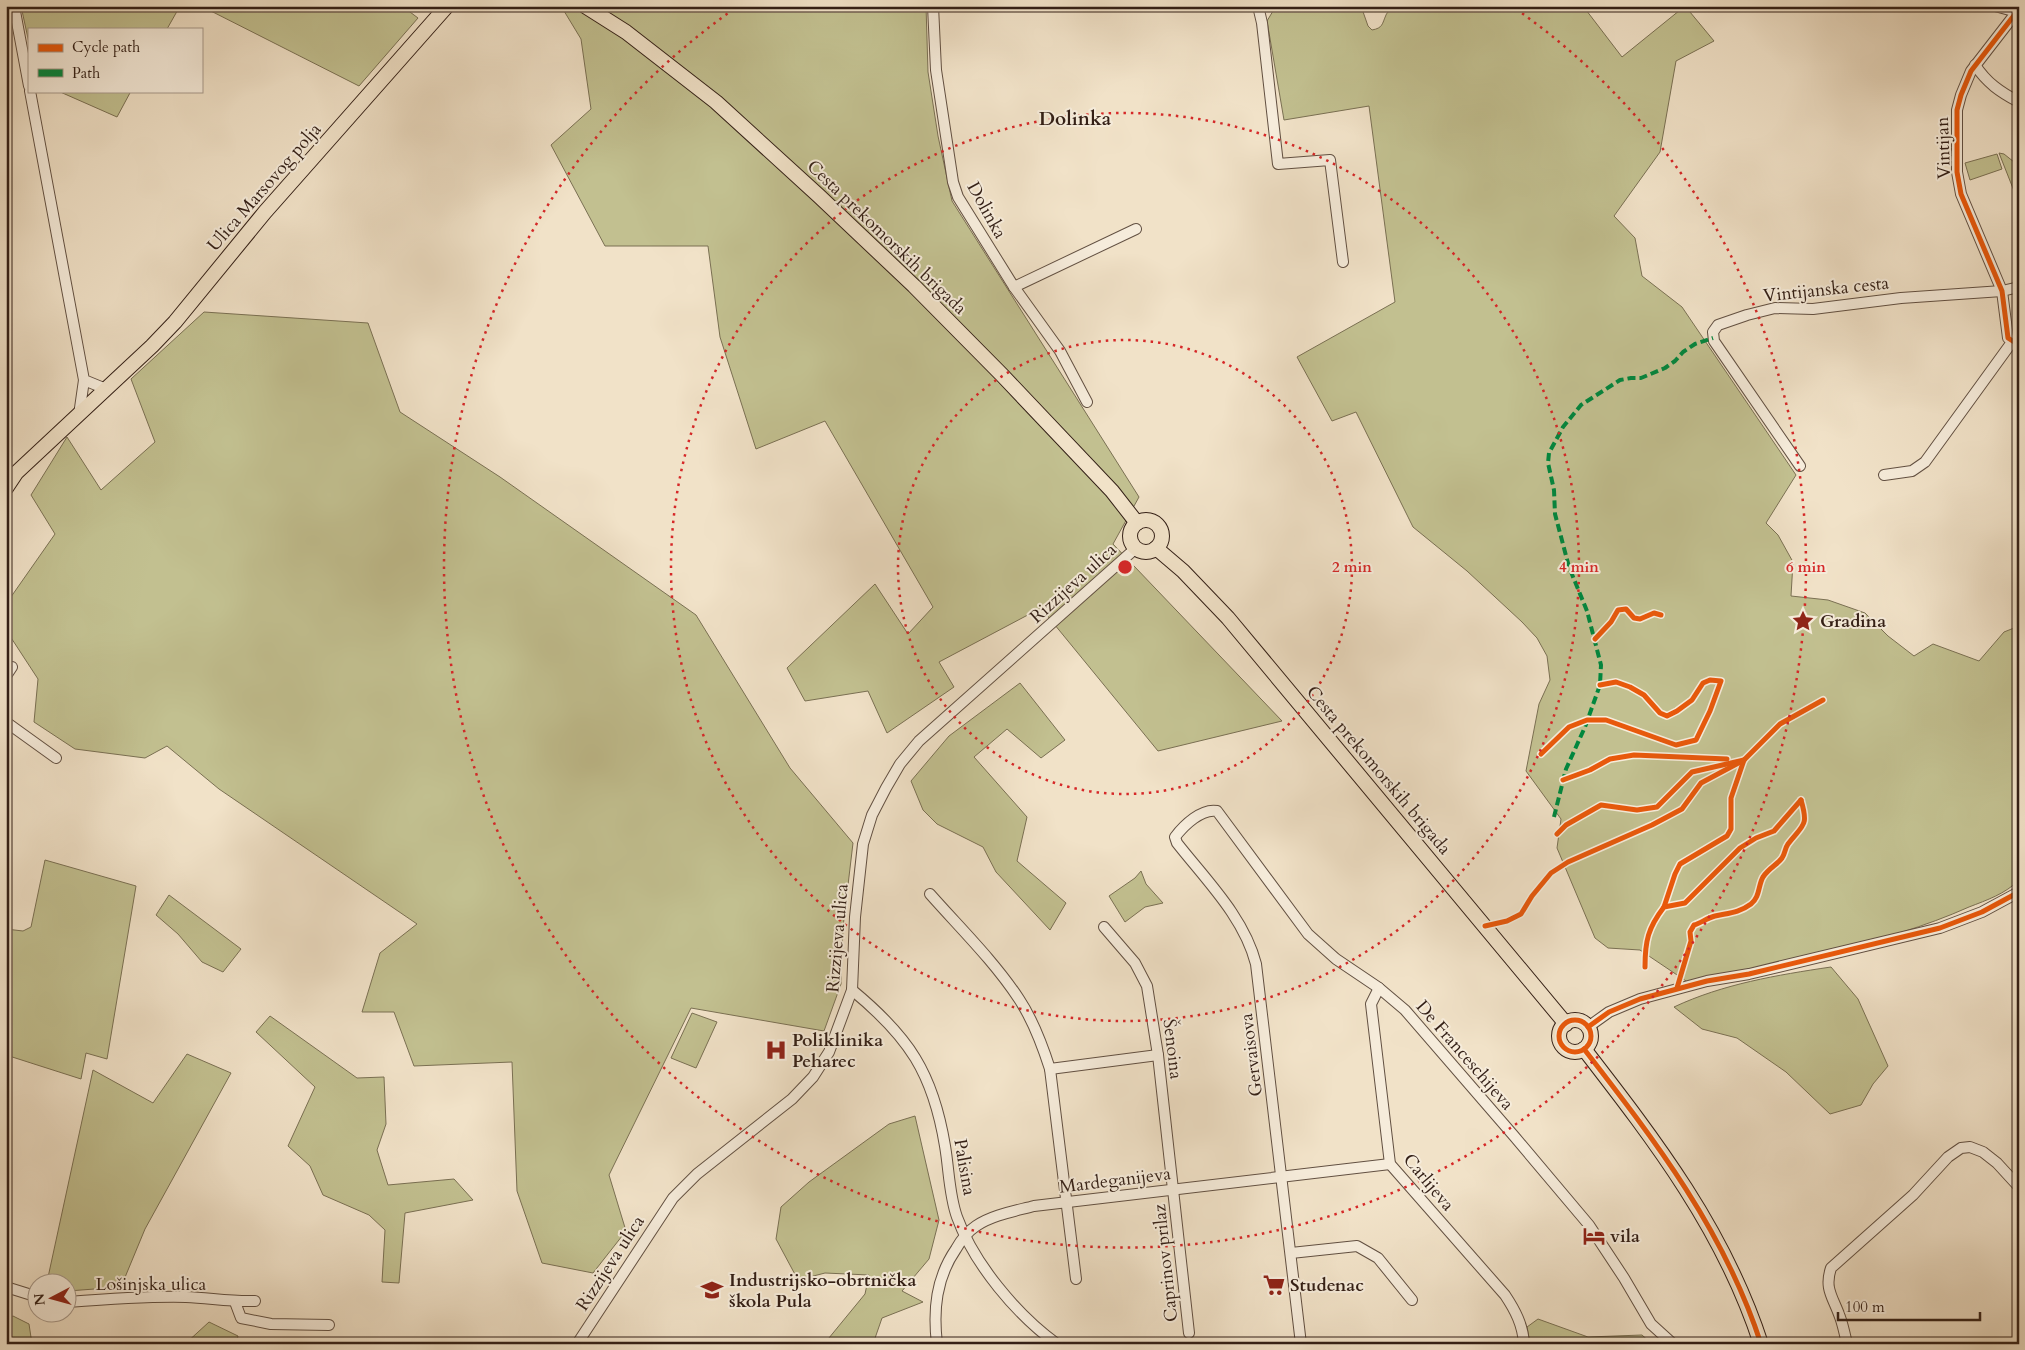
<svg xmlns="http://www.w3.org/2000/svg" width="2025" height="1350" font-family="Cardo,serif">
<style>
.green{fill:#c2c090;stroke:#7a7053}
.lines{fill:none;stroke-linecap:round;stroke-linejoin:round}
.minor-casing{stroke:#625042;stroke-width:12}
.major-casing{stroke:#331f16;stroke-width:16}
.minor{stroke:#f6ecdb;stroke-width:10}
.major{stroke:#f1e2c8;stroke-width:14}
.quiet{stroke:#00873e;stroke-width:4;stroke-dasharray:8 4;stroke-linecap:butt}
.cycleway-casing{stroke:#f6ecdb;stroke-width:8}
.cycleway{stroke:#e8590c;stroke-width:5}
.ring{fill:none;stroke:#d62828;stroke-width:2.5;stroke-dasharray:2.5 5}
.labels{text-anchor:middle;stroke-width:4;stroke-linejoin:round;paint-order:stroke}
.street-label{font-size:18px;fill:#331f16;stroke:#f6ecdb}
.poi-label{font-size:18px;font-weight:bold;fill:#331f16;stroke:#f6ecdb;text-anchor:start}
.neighbourhood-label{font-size:19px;font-weight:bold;fill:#331f16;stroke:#f6ecdb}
.centre{fill:#d62828;stroke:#f6ecdb;stroke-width:2.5}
.ring-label{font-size:15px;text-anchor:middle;font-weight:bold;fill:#d62828;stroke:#f6ecdb;stroke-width:4;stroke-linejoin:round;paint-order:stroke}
</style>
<rect width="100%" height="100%" fill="#f1e2c8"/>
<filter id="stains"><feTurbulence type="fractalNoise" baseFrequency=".004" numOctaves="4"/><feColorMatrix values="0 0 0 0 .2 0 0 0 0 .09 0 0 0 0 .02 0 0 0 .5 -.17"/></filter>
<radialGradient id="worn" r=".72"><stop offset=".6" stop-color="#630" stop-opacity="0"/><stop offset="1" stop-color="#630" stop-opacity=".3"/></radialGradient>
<!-- green -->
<g class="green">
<polygon points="21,6 180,6 167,29 29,29 29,43"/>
<polygon points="201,6 402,6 418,18 359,86"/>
<polygon points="561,6 926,6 928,72 938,136 952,201 1139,497 1113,544 1282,721 1158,751 1041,608 939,662 954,687 887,733 868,691 805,701 787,668 875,584 908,634 933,607 825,421 756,449 720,337 708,246 605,246 551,145 591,109 581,39"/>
<path d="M1276,6H1361L1368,26L1372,30C1383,28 1382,24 1386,15C1387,12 1392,9 1395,6H1583L1622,57L1685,6L1714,41L1676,61L1660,152L1614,216L1635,238L1642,276L1682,307L1796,475L1766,523L1778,535L1793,562L1791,596L1828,600L1865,613L1888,636L1914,656L1933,644L1979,661L2004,632L2019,626V880C2005,894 1987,900 1969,907C1882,946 1782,961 1689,983L1640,950L1608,948L1595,938L1557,848L1561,819L1526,771L1539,704L1550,680L1547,656L1537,638L1522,622L1467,571L1413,527L1356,412L1332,421L1297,357L1395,302L1369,106L1284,120L1267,21Z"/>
<polygon points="58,91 131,91 117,117"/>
<polygon points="1999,153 2004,154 2019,166 2019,195 2016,196"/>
<polygon points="1997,154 2002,169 1970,180 1965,163"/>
<polygon points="204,312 368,323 400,412 500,477 696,615 790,768 853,843 843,927 841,984 824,1031 691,1008 609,1175 626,1231 593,1273 542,1263 517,1191 512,1062 414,1066 394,1012 362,1012 380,953 417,924 219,789 167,746 145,758 75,749 34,722 38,679 6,630 6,604 55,534 31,495 67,437 101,490 155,442 131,379"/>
<polygon points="1020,683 1065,740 1041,758 1007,729 974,757 1027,817 1017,861 1066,903 1050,930 996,872 983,847 937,824 923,810 911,781 949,736"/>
<polygon points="45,860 136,886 107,1059 86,1053 81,1079 6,1055 6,929 23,931 31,927"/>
<polygon points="1141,871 1146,884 1163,903 1145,907 1125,922 1109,896 1135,878"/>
<polygon points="169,895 241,949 223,972 202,962 178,934 156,915"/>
<path d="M1831,967L1858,999L1888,1066L1873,1084L1861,1105L1830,1114L1786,1072L1737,1038L1702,1029L1674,1007C1723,984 1777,975 1831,967Z"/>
<polygon points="692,1013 717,1022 696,1068 671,1058"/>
<polygon points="270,1016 357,1078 384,1077 386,1124 377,1150 388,1185 454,1179 473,1200 405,1213 399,1283 382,1282 385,1230 369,1215 323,1195 310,1166 288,1146 315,1087 256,1032"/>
<polygon points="187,1054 231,1073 145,1229 121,1287 68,1291 68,1282 47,1282 93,1070 153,1103"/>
<polygon points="915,1116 939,1220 929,1259 902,1291 923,1302 882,1318 873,1344 824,1344 865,1294 869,1275 825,1273 798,1280 776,1239 781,1207 809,1182 889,1124"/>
<polygon points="13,1316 29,1324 32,1344 6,1344 6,1319"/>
<polygon points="1538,1319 1588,1337 1642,1335 1652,1344 1530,1344 1527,1327"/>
<polygon points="209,1322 238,1336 236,1344 185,1344"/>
</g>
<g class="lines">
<!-- minor casing -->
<g class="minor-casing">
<g id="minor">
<polyline points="14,6 29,86"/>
<polyline points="933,6 936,70 953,182 958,197 1014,287 1060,351 1087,402"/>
<polyline points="1258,6 1262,23 1278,164 1330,160 1343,262"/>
<polyline points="1995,6 2017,12"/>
<polyline points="2019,9 1971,71 1961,95 1957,110 1957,172 1961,194 2002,291 2008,338 2019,345"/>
<path d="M1975,65C1987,83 2000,92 2019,102"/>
<polyline points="30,91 84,380 106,389"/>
<polyline points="1014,287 1136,229"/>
<polyline points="79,415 84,380"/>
<polyline points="1800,466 1714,341 1713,332 1718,325 1747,315 1775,308 1813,309 1901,298 2002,291 2019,287"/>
<polyline points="1884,475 1912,471 1925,462 2012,342"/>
<polyline points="6,676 12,667"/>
<polyline points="6,722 56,758"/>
<path d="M930,894C960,928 994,961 1019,999C1033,1020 1042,1044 1050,1069L1076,1279"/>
<polyline points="1104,927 1135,963 1147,986 1158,1055 1189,1333"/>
<path d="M1379,988L1371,1004L1390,1164L1505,1295C1515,1310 1523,1325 1524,1344"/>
<path d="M852,990C909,1037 933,1073 945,1146C949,1169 949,1195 957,1217C974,1264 1017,1315 1057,1344"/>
<polyline points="1588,1027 1609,1012 1640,999 1707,981 1749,974 1940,928 1982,912 2019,892"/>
<polyline points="1050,1069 1158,1055"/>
<polyline points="1291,1253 1357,1246 1378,1258 1412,1300"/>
<polyline points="6,1287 38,1297"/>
<path d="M68,1302C107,1299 147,1296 186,1297C210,1298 232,1302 255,1301"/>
<polyline points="235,1302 241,1318 271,1324 329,1325"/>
<polyline points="577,1344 673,1198 697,1174 792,1099 813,1077 829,1052 852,990 855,917 863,844 872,815 886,788 900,764 919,741 1136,548"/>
<path d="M937,1344C933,1310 936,1278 956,1249C961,1240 967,1232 976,1226C992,1215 1015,1211 1034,1206L1390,1164"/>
<path d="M1301,1344L1256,964C1244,917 1206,880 1177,843L1175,837C1184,825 1202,808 1217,811L1308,934L1336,959L1379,988L1405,1010L1514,1136L1589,1225L1624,1278L1651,1324L1673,1344"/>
<path d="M1847,1344C1845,1335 1843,1325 1840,1317C1833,1297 1824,1289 1831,1268L1913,1195L1948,1157L1961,1148L1970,1147L1983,1152L1997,1163L2019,1187"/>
</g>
</g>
<!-- major casing -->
<g class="major-casing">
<g id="major">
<polyline points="585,6 626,32 716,102 819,196 914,286 1002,375 1112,491 1137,523"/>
<polyline points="6,488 16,473 152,346 175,322 265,212 447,6"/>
<circle cx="1146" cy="536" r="16"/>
<polyline points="1156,548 1183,571 1228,618 1566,1024"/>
<circle cx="1575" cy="1036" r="16"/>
<path d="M1584,1049C1656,1142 1724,1230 1761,1344"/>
</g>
</g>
<!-- minor -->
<use href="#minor" class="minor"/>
<!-- major -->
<use href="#major" class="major"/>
<!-- quiet -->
<polyline class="quiet" points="1554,817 1566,769 1585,727 1600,685 1601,665 1587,611 1569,567 1555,514 1554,490 1548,463 1549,453 1563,427 1581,405 1620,380 1631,378 1641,378 1665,368 1675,361 1683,352 1695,344 1713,338"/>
<!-- cycleway casing -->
<g class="cycleway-casing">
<g id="cycleway">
<polyline points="2019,9 1971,71 1961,95 1957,110 1957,172 1961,194 2002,291 2008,338 2019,345"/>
<polyline points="1595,639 1611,622 1618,610 1626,609 1634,618 1640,619 1654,613 1661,615"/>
<polyline points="1541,754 1569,727 1587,720 1606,720 1676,745 1696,740 1710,711 1721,681 1710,680 1703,683 1692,700 1677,711 1667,716 1660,713 1644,695 1630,687 1616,682 1600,685"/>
<polyline points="1563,780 1590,770 1610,759 1634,755 1727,759"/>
<polyline points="1557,834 1566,825 1601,805 1637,810 1657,807 1692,772 1744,760 1780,724 1823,700"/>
<polyline points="1664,907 1675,874 1680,864 1727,836 1731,829 1731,798 1744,760"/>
<polyline points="1485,926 1507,921 1521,914 1532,896 1551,873 1568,862 1652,825 1682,809 1701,783 1744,760"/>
<path d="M1645,967C1645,941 1648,928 1664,907L1685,903L1740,848L1756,838L1774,831L1801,800"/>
<path d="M1677,988L1691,941L1690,932L1694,925C1701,923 1707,918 1715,916C1728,913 1739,913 1751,904C1760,897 1758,886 1763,877C1769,868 1778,864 1782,858C1785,854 1785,848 1788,844C1803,824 1809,827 1801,800"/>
<circle cx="1575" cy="1036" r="16"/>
<polyline points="1588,1027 1609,1012 1640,999 1707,981 1749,974 1940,928 1982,912 2019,892"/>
<path d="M1584,1049C1656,1142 1724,1230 1761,1344"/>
</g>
</g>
<!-- cycleway -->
<use href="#cycleway" class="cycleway"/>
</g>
<!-- distance rings -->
<g class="ring">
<circle cx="1125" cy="567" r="227"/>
<circle cx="1125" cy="567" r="454"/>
<path d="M1516 9A681 681 0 1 1 734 9"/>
</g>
<!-- icons -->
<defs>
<g id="sight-bare" transform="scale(1.725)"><path d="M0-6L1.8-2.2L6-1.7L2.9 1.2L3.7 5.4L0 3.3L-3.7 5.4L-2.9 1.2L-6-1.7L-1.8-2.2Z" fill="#8f2418" stroke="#f6ecdb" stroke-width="2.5" paint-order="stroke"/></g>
<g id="hospital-bare" transform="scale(1.725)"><path d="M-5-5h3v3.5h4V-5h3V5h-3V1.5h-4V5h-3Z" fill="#8f2418" stroke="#f6ecdb" stroke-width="2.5" paint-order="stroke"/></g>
<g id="hotel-bare" transform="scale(1.725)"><path d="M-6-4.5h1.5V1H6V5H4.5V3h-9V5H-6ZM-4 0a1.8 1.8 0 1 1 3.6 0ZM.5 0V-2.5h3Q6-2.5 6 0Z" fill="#8f2418" stroke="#f6ecdb" stroke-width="2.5" paint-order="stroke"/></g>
<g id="supermarket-bare" transform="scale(1.725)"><path d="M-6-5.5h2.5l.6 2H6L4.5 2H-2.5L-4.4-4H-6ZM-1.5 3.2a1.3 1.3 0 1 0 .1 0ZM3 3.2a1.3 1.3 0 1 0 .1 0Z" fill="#8f2418" stroke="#f6ecdb" stroke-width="2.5" paint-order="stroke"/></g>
<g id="school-bare" transform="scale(1.725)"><path d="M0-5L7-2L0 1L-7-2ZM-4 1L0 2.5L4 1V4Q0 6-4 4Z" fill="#8f2418" stroke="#f6ecdb" stroke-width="2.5" paint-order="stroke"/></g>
</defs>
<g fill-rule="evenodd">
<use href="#sight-bare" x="1803" y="621"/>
<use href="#hospital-bare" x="776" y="1050"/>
<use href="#hotel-bare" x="1594" y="1236"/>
<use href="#supermarket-bare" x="1274" y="1285"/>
<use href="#school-bare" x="712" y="1290"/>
</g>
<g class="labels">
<!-- street labels -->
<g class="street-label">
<text transform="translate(1943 148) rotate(-92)" y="6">Vintijan</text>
<text transform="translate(264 187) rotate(-49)" y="6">Ulica Marsovog polja</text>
<text transform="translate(987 210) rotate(61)" y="6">Dolinka</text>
<text transform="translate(887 237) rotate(44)" y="6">Cesta prekomorskih brigada</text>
<text transform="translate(1826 289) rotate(-6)" y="6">Vintijanska cesta</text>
<text transform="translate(1073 583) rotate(-42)" y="6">Rizzijeva ulica</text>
<text transform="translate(1379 770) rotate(50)" y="6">Cesta prekomorskih brigada</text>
<text transform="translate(837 938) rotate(-85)" y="6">Rizzijeva ulica</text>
<text transform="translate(1173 1049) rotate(83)" y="6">Šenoina</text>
<text transform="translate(1251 1055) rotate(-97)" y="6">Gervaisova</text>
<text transform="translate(1465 1055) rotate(49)" y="6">De Franceschijeva</text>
<text transform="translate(965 1167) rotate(80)" y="6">Palisina</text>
<text transform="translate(1115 1180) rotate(-7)" y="6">Mardeganijeva</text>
<text transform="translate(1429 1182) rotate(50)" y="6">Carlijeva</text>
<text transform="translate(610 1263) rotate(-57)" y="6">Rizzijeva ulica</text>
<text transform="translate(1165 1263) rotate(-96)" y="6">Caprinov prilaz</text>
<text x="151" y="1290">Lošinjska ulica</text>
</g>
<!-- poi labels -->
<g class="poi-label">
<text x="1820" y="627">Gradina</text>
<text x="792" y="1046">Poliklinika<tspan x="792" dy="21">Peharec</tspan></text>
<text x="1610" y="1242">vila</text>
<text x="729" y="1286">Industrijsko-obrtnička<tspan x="729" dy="21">škola Pula</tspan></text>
<text x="1290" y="1291">Studenac</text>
</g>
<!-- neighbourhood labels -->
<g class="neighbourhood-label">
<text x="1075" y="125">Dolinka</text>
</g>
</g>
<circle cx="1125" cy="567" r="8" class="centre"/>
<g class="ring-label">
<text x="1352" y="572">2 min</text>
<text x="1579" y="572">4 min</text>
<text x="1806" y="572">6 min</text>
</g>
<!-- margin -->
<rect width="2025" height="1350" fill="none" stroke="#f1e2c8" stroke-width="25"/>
<rect x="8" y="8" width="2010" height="1335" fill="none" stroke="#331f16" stroke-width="2.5"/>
<rect x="12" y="12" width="2000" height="1325" fill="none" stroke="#331f16"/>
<!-- legend -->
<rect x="28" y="28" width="175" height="65" fill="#f6ecdb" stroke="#a89a8c"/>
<rect x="38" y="44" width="25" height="8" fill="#e8590c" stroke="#a89a8c"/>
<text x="72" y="52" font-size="15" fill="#331f16">Cycle path</text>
<rect x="38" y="69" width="25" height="8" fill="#00873e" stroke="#a89a8c"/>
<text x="72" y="78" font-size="15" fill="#331f16">Path</text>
<!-- north arrow -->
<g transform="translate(52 1298) rotate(264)"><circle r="24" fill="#f6ecdb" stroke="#a89a8c"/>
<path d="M0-4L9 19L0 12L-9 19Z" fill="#8f2418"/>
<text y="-8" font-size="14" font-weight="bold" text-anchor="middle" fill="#331f16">N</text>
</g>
<!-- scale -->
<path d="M1838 1312v8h142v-8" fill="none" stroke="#331f16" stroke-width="2.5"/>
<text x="1845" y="1312" font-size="15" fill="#331f16" stroke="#f6ecdb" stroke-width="4" paint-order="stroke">100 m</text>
<rect width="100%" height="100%" filter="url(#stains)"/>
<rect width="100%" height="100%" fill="url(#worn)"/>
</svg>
